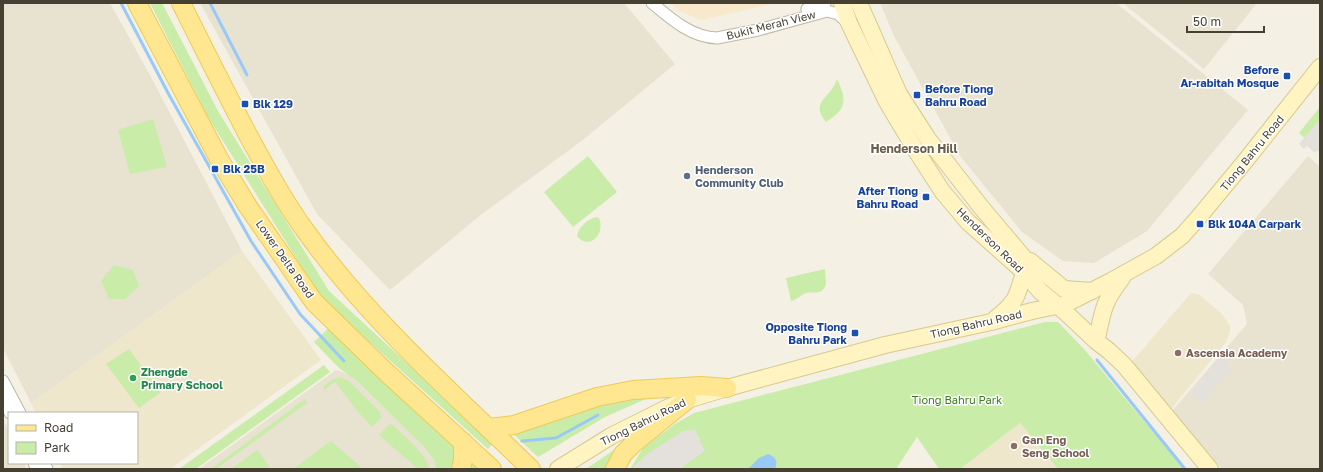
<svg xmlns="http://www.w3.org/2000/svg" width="1323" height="472" font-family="'Golos Text',sans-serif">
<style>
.residential{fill:#e8e2d1}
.commercial{fill:#f8e9cc}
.education{fill:#eee7cc}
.green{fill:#c9eca8}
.parking{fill:#e4e1dd}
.water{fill:#99caf7}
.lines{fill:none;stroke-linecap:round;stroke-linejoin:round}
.stream{stroke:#99caf7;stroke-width:3}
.street-casing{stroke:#c0b8a5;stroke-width:13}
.secondary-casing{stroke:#d7ca8f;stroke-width:18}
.primary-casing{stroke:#eecb57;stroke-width:20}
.street{stroke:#fff;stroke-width:11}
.secondary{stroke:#fff4c2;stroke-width:16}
.primary{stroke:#ffe791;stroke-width:18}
.transit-dot{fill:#1a4fb4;stroke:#fff;stroke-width:1.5}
.service-dot{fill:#5c6f8a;stroke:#fff;stroke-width:1.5}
.education-dot{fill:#8d6e63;stroke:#fff;stroke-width:1.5}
.leisure-dot{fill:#2e9e5b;stroke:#fff;stroke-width:1.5}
.labels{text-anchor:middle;stroke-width:3;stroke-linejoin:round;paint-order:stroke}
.street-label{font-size:11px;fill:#464033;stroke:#fff}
.transit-label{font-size:11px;font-weight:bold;fill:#164399;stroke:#fff;text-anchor:start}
.service-label{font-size:11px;font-weight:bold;fill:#4e5e75;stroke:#fff;text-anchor:start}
.education-label{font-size:11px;font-weight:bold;fill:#785e54;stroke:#fff;text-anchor:start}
.leisure-label{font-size:11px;font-weight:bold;fill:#27864d;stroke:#fff;text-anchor:start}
.park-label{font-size:11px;fill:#3e7d21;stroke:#fff}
.neighbourhood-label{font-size:12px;font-weight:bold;fill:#6a5f49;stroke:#fff}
</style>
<rect width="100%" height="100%" fill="#f4f0e4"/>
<!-- residential -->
<g class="residential">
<polygon points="3,3 110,3 151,77 242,251 31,403 3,348"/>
<polygon points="200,3 624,3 675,64 584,139 482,214 390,290 317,214"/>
<polygon points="880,3 1116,3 1248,110 1147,231 1094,263 1063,261 1022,232 960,156 894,36"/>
<polygon points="1123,3 1257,3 1204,69"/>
<polygon points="1308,156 1320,167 1320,469 1222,469 1172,411 1247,324 1243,305 1208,274"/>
<polygon points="336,370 348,374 357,381 425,448 434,460 436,469 199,469"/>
<polygon points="3,419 9,432 9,463 24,463 26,469 3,469"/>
</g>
<!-- commercial -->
<polygon class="commercial" points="671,3 776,3 701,20 679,11"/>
<!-- education -->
<g class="education">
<polygon points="242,251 321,360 170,469 63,469 60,463 137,463 137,413 36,413 31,403"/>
<polygon points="1191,293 1198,294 1222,314 1230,326 1230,332 1226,342 1171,409 1130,364"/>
<polygon points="1020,423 1058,469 960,469"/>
</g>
<!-- green -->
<g class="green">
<polygon points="150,3 162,3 218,111 329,291 493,443 488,449 321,298 208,117"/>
<path d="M837,79C847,100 847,109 826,122C809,101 831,99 837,79Z"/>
<polygon points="1320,107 1320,152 1299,133"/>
<polygon points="153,119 167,167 130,174 118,130"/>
<polygon points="588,156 617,192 573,227 544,192"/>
<path d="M596,217L599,218C606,235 588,251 577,236C578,227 588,219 596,217Z"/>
<polygon points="114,265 133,270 139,286 125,299 109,299 101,281"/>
<path d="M825,269L826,285C824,288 823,291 819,292C815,293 810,292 806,293C800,295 797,300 791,301L786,278Z"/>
<polygon points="1045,322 1058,322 1084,349 1183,468 1182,469 1058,469 1020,423 960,469 939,469 917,437 896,469 630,469 643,448 675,424 694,413"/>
<polygon points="332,325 487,469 436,469 434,460 425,448 357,381 339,368 314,342"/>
<polygon points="129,349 161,392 139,408 106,364"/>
<polygon points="324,365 330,372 196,469 179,469"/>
<path d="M341,377L350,382L380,412L381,418L372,427L359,413L335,382L324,390L323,387C329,382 334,378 341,377Z"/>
<polygon points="657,394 605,417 538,457 510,431 598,403"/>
<polygon points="305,399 307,403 216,469 211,469"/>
<polygon points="659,419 615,469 586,469"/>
<path d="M389,424H392C406,438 423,451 430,469H418L379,435Z"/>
<polygon points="331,441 363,469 293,469"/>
<polygon points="257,450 270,467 268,469 231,469"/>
</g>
<!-- parking -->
<g class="parking">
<polygon points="1320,119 1320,147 1315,153 1307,146 1304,149 1299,144"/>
<polygon points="1226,350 1232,355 1225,363 1232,369 1200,404 1190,392"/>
<polygon points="695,430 705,451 679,469 631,469 646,455 683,431"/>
</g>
<!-- water -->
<path class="water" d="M768,454C776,457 778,461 775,469H748L759,458Z"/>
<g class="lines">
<!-- stream -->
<g class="stream">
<polyline points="121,3 168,93 251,241 300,314 344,361"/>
<polyline points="210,3 247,75"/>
<polyline points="1097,360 1185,469"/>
<polyline points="522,441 556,438 598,415"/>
</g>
<!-- street casing -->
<g class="street-casing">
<g id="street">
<path d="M652,3C671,19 691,37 717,38L758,30L827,11L838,14L848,23"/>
<polyline points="807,9 825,3"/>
<polyline points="3,381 20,413"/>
<polyline points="3,398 10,413"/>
<polyline points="34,463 37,469"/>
<polyline points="44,463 47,469"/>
</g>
</g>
<!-- secondary casing -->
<g class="secondary-casing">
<g id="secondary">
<polyline points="842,3 849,23 887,102 915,149 942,191 968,222 1024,272 1040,291 1064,311 1096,341 1109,351 1124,365 1210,469"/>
<polyline points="859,3 899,94 928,139 981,207 1035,271"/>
<polyline points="1030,261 1064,289 1092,291"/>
<path d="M995,319C1016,302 1017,298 1024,272"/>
<path d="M1098,334C1103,308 1105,300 1122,278"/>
<polyline points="558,469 611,436 669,407 687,400 727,388 885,345 991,322 1032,311 1066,304 1111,281 1156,256 1182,236 1198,218 1242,165 1320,67"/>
</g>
</g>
<!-- primary casing -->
<g class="primary-casing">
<g id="primary">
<polyline points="137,3 219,159 247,205 314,302 386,372 492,469"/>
<path d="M181,3C203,47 225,91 248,135C266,168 284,202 307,233C370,321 454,394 531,469"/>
<polyline points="488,428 514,425 597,397 633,390 701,386 727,388"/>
<polyline points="461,469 463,460 463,442"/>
<polyline points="615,469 623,454 634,443 687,400"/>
</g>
</g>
<!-- street -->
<use href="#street" class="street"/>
<!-- secondary -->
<use href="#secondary" class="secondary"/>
<!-- primary -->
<use href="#primary" class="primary"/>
</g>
<!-- markers -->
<g class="transit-dot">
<rect x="1283" y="72" width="8" height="8" rx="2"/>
<rect x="913" y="91" width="8" height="8" rx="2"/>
<rect x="241" y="100" width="8" height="8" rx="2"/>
<rect x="211" y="165" width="8" height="8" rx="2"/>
<rect x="922" y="193" width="8" height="8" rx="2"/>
<rect x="1196" y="220" width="8" height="8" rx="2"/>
<rect x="851" y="329" width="8" height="8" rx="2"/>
</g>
<circle class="service-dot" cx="687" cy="176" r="4"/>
<g class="education-dot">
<circle cx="1178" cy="353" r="4"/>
<circle cx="1014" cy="446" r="4"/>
</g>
<circle class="leisure-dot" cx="133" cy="378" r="4"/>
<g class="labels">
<!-- street labels -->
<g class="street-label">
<text transform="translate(771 25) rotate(-14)" y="4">Bukit Merah View</text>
<text transform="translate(1252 153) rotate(-51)" y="4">Tiong Bahru Road</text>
<text transform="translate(990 240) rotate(44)" y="4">Henderson Road</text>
<text transform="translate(285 259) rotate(55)" y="4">Lower Delta Road</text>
<text transform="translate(976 324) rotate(-13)" y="4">Tiong Bahru Road</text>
<text transform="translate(643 422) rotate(-26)" y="4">Tiong Bahru Road</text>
</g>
<!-- transit labels -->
<g class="transit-label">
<text x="1279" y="74" text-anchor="end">Before<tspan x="1279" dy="13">Ar-rabitah Mosque</tspan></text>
<text x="925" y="93">Before Tiong<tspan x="925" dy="13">Bahru Road</tspan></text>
<text x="253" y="108">Blk 129</text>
<text x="223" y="173">Blk 25B</text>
<text x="918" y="195" text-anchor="end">After Tiong<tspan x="918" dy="13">Bahru Road</tspan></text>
<text x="1208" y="228">Blk 104A Carpark</text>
<text x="847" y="331" text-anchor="end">Opposite Tiong<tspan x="847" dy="13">Bahru Park</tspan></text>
</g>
<!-- service labels -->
<g class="service-label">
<text x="695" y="174">Henderson<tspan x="695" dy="13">Community Club</tspan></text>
</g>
<!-- education labels -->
<g class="education-label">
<text x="1186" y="357">Ascensia Academy</text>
<text x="1022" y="444">Gan Eng<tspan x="1022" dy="13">Seng School</tspan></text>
</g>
<!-- leisure labels -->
<g class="leisure-label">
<text x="141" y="376">Zhengde<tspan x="141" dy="13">Primary School</tspan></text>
</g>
<!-- park labels -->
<g class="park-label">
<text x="957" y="404">Tiong Bahru Park</text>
</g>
<!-- neighbourhood labels -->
<g class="neighbourhood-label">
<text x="914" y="153">Henderson Hill</text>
</g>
</g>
<!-- border -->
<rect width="1323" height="472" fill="none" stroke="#464033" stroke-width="8"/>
<!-- legend -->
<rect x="8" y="412" width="130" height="52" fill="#ffffff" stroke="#b5b3ad"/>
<rect x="16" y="425" width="20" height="6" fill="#ffe791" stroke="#b5b3ad"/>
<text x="44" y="432" font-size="12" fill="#464033">Road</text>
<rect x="16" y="442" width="20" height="12" fill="#c9eca8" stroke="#b5b3ad"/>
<text x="44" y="452" font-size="12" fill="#464033">Park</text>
<!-- scale -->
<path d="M1187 26v6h77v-6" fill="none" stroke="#464033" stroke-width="2"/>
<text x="1193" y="26" font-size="12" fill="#464033" stroke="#ffffff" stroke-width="3" paint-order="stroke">50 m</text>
</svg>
